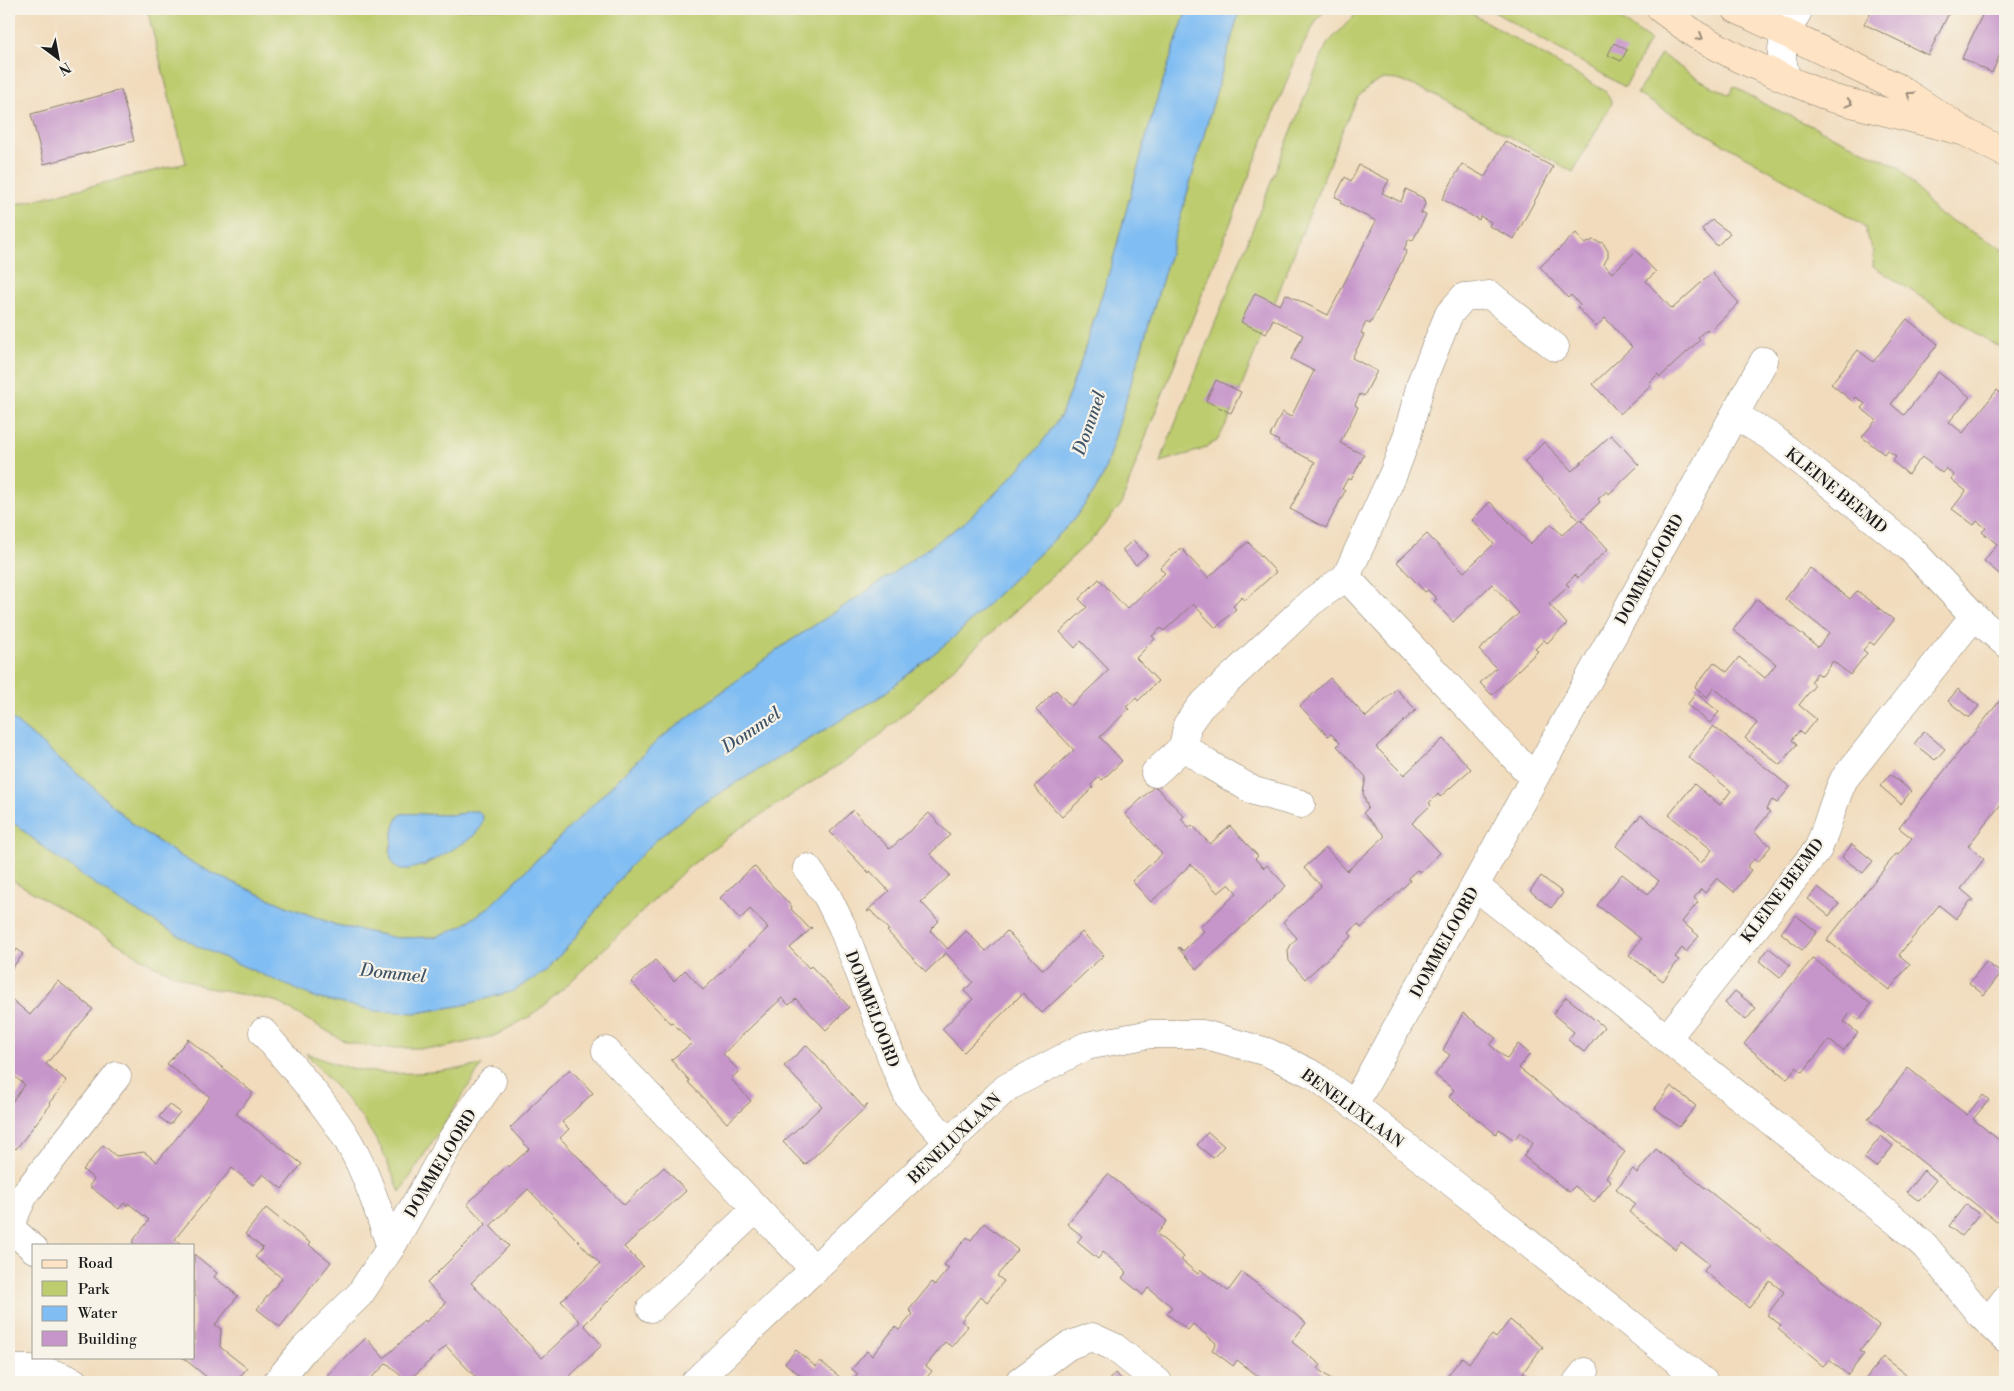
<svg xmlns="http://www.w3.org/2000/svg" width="2014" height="1391" font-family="'Libre Bodoni',serif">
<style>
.green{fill:#bdcc6e;stroke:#6c7445;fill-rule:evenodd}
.water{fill:#80bdf3;stroke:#4e6c88}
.building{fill:#c695ca;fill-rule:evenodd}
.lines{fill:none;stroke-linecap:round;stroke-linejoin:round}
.minor-casing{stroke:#867c6c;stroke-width:29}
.secondary-casing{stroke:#867c6c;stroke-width:29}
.minor{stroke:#fff;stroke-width:28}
.secondary{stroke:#fee4c5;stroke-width:28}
.oneway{stroke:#988a79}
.labels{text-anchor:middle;stroke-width:4.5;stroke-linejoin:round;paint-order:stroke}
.street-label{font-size:16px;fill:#1c1c1c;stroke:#f7f3e8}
.water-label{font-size:18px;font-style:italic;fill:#3f5467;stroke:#f7f3e8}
</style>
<rect width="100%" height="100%" fill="#f7f3e8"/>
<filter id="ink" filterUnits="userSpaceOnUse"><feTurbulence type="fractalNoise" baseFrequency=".02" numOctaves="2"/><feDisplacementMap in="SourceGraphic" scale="10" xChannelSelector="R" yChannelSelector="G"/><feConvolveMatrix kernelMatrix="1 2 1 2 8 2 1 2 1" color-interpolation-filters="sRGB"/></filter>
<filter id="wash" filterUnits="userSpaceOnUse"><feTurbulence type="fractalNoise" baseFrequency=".0096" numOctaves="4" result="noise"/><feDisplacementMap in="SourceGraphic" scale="20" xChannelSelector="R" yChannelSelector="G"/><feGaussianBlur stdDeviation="1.12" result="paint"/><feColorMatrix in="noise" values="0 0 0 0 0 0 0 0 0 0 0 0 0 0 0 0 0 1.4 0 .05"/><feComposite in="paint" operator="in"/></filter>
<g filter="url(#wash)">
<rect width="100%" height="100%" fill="#f1dbbc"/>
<!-- green -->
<g class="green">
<path d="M147,9H1187L1154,108L1112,263L1081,361L1061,415L1039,447L1006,483L964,523L860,596L784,645L658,740L489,907L462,926L436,937L397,938L336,925L286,906L214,874L185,859L136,827L88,783L9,716V206L186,163ZM469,811L477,832L424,866L390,852L394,827L401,814C421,812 452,819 469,811Z"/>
<polygon points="1240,9 1326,9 1316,21 1294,63 1146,436 1121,505 1094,537 913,706 865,748 737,830 685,870 566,986 531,1016 494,1036 442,1048 378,1048 346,1042 275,1001 203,987 153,965 9,878 9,819 53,855 417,1013 464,1005 513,991 546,971 575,938 629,867 656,840 698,806 881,696 953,638 1070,524 1093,494 1103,476 1164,274"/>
<polygon points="1361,9 1464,9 1605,91 1612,103 1573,172 1426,90 1398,80 1383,79 1370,86 1358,97 1342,131 1229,419 1217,441 1201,450 1160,462 1310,84 1327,44"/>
<polygon points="1489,9 1605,9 1650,40 1625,87"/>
<polygon points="1661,54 1699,80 1730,95 1734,86 1760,102 1899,167 1936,212 2005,250 2005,351 1873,266 1874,252 1867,238 1865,227 1857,221 1637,94"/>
<path d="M306,1053C317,1057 328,1062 339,1065C386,1079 435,1073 482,1065L400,1192L381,1148L363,1119Z"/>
</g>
<!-- water -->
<g class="water">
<polygon points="1187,9 1240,9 1164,274 1103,476 1093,494 1070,524 953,638 881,696 698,806 656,840 629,867 575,938 546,971 513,991 464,1005 417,1013 375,1011 316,998 197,946 119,901 53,855 9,819 9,716 88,783 136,827 185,859 214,874 286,906 336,925 397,938 436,937 462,926 489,907 658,740 784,645 860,596 964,523 1006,483 1039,447 1061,415 1081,361 1112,263 1154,108"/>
<path d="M469,811H478L483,817C482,823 482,826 478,831C471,840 459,845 450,851C433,860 385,890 391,846C393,835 393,823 401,814C421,812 452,819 469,811Z"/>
</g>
<g id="blocks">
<!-- building -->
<g class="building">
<polygon points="1872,9 1951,9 1928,55 1864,24"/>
<polygon points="1985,9 1998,9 2005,12 2005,54 2001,52 1992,73 1962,58"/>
<polygon points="1614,43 1627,50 1621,61 1608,55"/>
<polygon points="121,90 134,141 44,164 31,114"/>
<polygon points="1505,141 1553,167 1514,239 1489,226 1491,222 1480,216 1479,220 1442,199 1462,164 1485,177"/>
<polygon points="1359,165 1389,180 1382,193 1401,202 1406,189 1423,198 1425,204 1421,213 1426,215 1413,240 1409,239 1404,249 1407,251 1370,324 1366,322 1361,333 1364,335 1352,358 1377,371 1364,396 1360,394 1355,405 1358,407 1340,443 1364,455 1351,480 1348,478 1342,489 1345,491 1326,528 1290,509 1315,462 1278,443 1279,441 1270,436 1282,412 1291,417 1314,371 1291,359 1303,335 1273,319 1266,334 1241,322 1255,293 1280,305 1286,294 1328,315 1376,221 1340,203 1342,200 1335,197 1345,177 1351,181"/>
<polygon points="1712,220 1730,233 1717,246 1702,229"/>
<polygon points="1576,233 1585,244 1593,240 1603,243 1608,251 1608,257 1604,264 1612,273 1636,251 1656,272 1646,281 1672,309 1712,273 1739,303 1709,332 1707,329 1698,337 1700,340 1660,377 1658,374 1649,383 1651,386 1620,414 1593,384 1632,347 1605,318 1596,327 1577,307 1580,304 1571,295 1568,298 1540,267"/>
<polygon points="1907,319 1938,344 1891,404 1904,415 1938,372 1970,397 1949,422 1963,433 1997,390 2005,397 2005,579 1984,561 1997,544 1982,532 1986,528 1977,521 1974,525 1952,509 1966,491 1951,479 1954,475 1946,468 1942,473 1922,457 1908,474 1892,461 1896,456 1887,450 1884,454 1862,437 1876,420 1861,408 1865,404 1856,397 1852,401 1831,384 1858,350 1873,362"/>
<polygon points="1216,380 1241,392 1231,413 1206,401"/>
<polygon points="1611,435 1639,465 1609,494 1607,491 1598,499 1600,502 1581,520 1608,549 1578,578 1575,575 1566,584 1569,586 1549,604 1567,624 1547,643 1544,640 1535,649 1538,651 1492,695 1480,683 1496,668 1479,650 1519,613 1492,584 1453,622 1434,601 1437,599 1428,590 1425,592 1397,562 1427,534 1464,572 1494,544 1472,520 1490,502 1530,544 1551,524 1562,535 1579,520 1524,462 1544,442 1572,471"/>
<polygon points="1133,540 1147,555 1136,565 1122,550"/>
<polygon points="1248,542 1276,572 1245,600 1242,597 1233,606 1236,609 1216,628 1193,604 1164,631 1161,628 1152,636 1155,639 1136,658 1158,681 1138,701 1136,698 1126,707 1129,709 1100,737 1122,761 1102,780 1099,777 1091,785 1093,788 1062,817 1034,787 1074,750 1036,710 1056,690 1071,706 1109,670 1081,641 1075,648 1060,632 1087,607 1079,599 1099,579 1127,609 1165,573 1160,568 1181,548 1208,578"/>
<polygon points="1810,568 1850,599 1857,591 1894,620 1874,645 1870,642 1863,650 1867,653 1850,675 1833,661 1822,676 1817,673 1811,682 1815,685 1799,705 1816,719 1803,735 1799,731 1792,740 1797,744 1780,765 1745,738 1757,723 1714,688 1707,697 1695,687 1714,662 1727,672 1739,657 1765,678 1776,664 1733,630 1757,599 1818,647 1829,633 1785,599"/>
<polygon points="1330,678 1366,717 1396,689 1416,710 1376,747 1404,775 1443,739 1471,769 1440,797 1438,794 1429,803 1431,805 1412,823 1440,853 1420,872 1417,870 1408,878 1410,881 1361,928 1358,924 1349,933 1352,936 1305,979 1289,961 1288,951 1290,946 1297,938 1283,922 1321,886 1304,868 1326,848 1347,871 1385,836 1363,813 1368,808 1363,793 1366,777 1337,746 1340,743 1331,734 1328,736 1300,706"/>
<polygon points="1958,689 1979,706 1969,718 1948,701"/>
<polygon points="1696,693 1719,712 1710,723 1687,705"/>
<polygon points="2005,694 2005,799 1968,846 1984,859 1961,889 1974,900 1973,902 1971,900 1956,919 1939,905 1899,955 1910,964 1889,990 1827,940 1896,854 1898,855 1912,838 1899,828"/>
<polygon points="1713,726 1790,787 1777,803 1772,800 1766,809 1770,812 1754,832 1771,846 1758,862 1754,859 1747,867 1751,870 1734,892 1717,878 1705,893 1701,889 1694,898 1698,902 1682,922 1699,936 1686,952 1682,948 1675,957 1679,960 1663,981 1629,955 1641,939 1597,905 1622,874 1648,894 1659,881 1616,846 1641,815 1701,863 1712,850 1669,815 1694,784 1720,805 1731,791 1688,757"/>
<polygon points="1924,731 1945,749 1935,760 1914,744"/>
<polygon points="1890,774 1911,791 1901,804 1880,786"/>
<polygon points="1155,786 1184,816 1181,819 1189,828 1192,825 1210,844 1230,826 1258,856 1255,859 1264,868 1267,865 1286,886 1197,969 1178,948 1179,947 1183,951 1204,931 1200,927 1237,893 1229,884 1218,893 1191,864 1151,902 1132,881 1162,854 1125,814"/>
<polygon points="853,810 890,849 929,813 950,835 930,854 950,875 921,902 939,921 930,930 948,949 966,931 986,951 1007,931 1043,970 1082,932 1104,955 1042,1013 1023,993 964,1052 942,1029 973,999 964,991 973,982 946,953 926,972 887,931 889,930 870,910 868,912 867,911 889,891 870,871 869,873 830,832"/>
<polygon points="1852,844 1873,861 1863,873 1842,857"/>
<polygon points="754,866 792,907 791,909 809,928 811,927 812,928 790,948 809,968 811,966 849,1007 826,1030 796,999 789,1005 782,998 753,1025 723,1054 739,1071 731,1079 751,1101 727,1123 688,1082 690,1081 671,1060 692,1043 672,1022 670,1023 631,982 655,960 674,981 685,970 703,990 768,928 750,909 740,919 720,898"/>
<polygon points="1541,876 1563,893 1551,908 1530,891"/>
<polygon points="1818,887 1839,904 1829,916 1808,899"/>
<polygon points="1796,915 1817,932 1802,950 1781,933"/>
<polygon points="1769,948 1790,965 1780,978 1759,961"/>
<polygon points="17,949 23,954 9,972 9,960"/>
<polygon points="1813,958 1871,1004 1859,1020 1850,1013 1844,1022 1858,1033 1843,1051 1829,1040 1803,1072 1796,1067 1787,1079 1744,1044"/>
<polygon points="1986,962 2001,973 1984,995 1969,983"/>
<polygon points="58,981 93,1009 46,1064 67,1081 49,1103 51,1104 16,1149 9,1143 9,1106 25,1085 9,1072 9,997 30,1015"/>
<polygon points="1735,991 1756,1008 1746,1020 1725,1003"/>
<polygon points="1566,997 1604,1027 1584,1052 1568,1040 1574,1032 1553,1014"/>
<polygon points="1463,1013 1496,1038 1490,1045 1507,1059 1518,1044 1530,1054 1519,1068 1625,1152 1606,1177 1611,1181 1594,1202 1575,1186 1569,1192 1523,1156 1533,1143 1520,1132 1514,1140 1499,1129 1496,1134 1449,1097 1454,1090 1435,1075 1450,1055 1443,1050"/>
<polygon points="188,1039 253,1093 236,1114 302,1164 282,1189 263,1174 253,1185 232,1168 175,1239 182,1245 136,1245 132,1242 149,1220 128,1203 127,1206 124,1203 119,1209 89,1186 94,1179 83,1170 103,1145 116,1156 144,1152 157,1162 210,1097 167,1064"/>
<polygon points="807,1045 863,1107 868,1105 805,1165 783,1142 822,1106 784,1066"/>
<polygon points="1908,1068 1967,1115 1983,1095 1989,1100 1973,1119 2005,1145 2005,1213 1998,1222 1868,1119"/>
<path d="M570,1069L593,1093L562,1122L569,1129L560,1138L624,1205L664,1167L686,1191L624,1247L643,1266L584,1325L602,1345L564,1382H480L446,1346L407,1382L387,1363L367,1382H322L326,1378L325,1377L366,1338L384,1358L425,1320L426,1322L446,1303L427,1283L486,1224L467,1204L508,1165L509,1167L529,1149L510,1128L530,1109L529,1108ZM528,1189L600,1264L561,1301L580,1322L542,1358L471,1283L509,1246L490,1226Z"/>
<polygon points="1671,1086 1696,1106 1679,1127 1655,1108"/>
<polygon points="169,1104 180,1112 170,1125 159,1117"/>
<polygon points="1208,1132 1224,1146 1213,1158 1197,1145"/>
<polygon points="1881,1136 1893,1146 1876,1167 1864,1158"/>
<polygon points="1656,1149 1879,1326 1860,1351 1864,1354 1848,1375 1829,1360 1823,1366 1778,1329 1781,1325 1767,1315 1784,1292 1770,1281 1749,1308 1704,1271 1709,1264 1681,1242 1675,1249 1629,1212 1635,1204 1616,1189 1633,1169 1637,1173"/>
<polygon points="1924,1170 1936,1180 1919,1201 1907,1192"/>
<polygon points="1108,1174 1167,1221 1157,1234 1184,1257 1181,1260 1198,1274 1201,1270 1228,1291 1242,1272 1306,1323 1292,1342 1321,1365 1318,1369 1335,1382 1259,1382 1262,1379 1237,1360 1233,1366 1212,1350 1216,1343 1193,1324 1188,1330 1167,1314 1172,1307 1148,1288 1143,1295 1122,1278 1127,1272 1103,1252 1098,1259 1077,1242 1082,1236 1067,1224"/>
<polygon points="1966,1204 1979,1214 1961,1236 1949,1226"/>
<polygon points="266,1208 310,1243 309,1245 331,1262 280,1327 257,1309 282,1278 255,1257 263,1248 245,1234"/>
<polygon points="984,1223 1018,1250 997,1276 1004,1281 987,1302 981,1296 961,1321 968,1326 953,1345 952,1347 945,1342 926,1366 932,1371 923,1382 852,1382 858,1374 852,1369 867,1351 872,1356 895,1327 899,1330 913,1314 909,1310 932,1282 935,1285 949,1268 944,1265 967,1237 971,1240"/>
<polygon points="194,1254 217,1273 214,1277 238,1296 215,1325 221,1329 220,1347 247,1368 236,1382 213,1382 182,1357 194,1357 194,1298 196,1295 194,1293"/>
<polygon points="1510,1320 1543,1347 1523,1372 1530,1377 1526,1382 1443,1382 1462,1357 1469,1363 1492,1335 1496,1338"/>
<polygon points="796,1350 816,1367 820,1361 846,1382 804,1382 806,1380 785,1363"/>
<polygon points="1883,1357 1915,1382 1856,1382 1859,1378 1863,1382"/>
<polygon points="1115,1373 1125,1382 1107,1382"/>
</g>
</g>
</g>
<g filter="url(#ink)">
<use href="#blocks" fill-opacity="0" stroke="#867c6c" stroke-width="1"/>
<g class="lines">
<!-- minor casing -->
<g class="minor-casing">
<g id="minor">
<path d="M1787,79C1776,44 1784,39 1799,9"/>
<polyline points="1735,415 1771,437 1910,548 1974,616 2005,643"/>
<polyline points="1346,577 1534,778"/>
<polyline points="1155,773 1184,746"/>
<polyline points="1301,804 1254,791 1205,762 1184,746 1187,725 1200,707 1311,602 1346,577 1394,472 1407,437 1421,383 1449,314 1464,297 1490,295 1555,347"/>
<polyline points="807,868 827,896 842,926 896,1069 908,1096 949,1143"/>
<polyline points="1475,886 1900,1224 1925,1246 1979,1313 2005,1338"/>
<path d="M263,1032C290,1064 319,1096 342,1131C365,1166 377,1208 391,1247"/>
<path d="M1667,1038L1818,849C1828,826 1833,801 1844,779L1974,616"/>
<polyline points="606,1051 815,1270"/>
<polyline points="1354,1105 1764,361"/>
<polyline points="9,1227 24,1195 117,1076"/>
<polyline points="9,1227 34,1249"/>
<polyline points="651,1308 756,1209"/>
<polyline points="1988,1322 2005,1300"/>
<path d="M9,1370C34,1366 52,1372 74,1382"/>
<polyline points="277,1382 304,1349 360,1294 391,1247 452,1139 492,1081"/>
<polyline points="695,1382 1006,1088 1086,1046 1151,1034 1203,1034 1267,1052 1314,1075 1354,1105 1704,1382"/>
<polyline points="1019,1382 1068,1346 1092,1337 1114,1347 1158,1382"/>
<polyline points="1577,1382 1585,1372"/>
</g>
</g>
<!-- secondary casing -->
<g class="secondary-casing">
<g id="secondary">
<polyline points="1661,9 1696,35 1740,59 1831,98 1965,132"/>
<polyline points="1736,9 1897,87 1965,132 2005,153"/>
</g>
</g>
<!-- minor -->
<use href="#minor" class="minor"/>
<!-- secondary -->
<use href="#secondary" class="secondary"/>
</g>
<!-- one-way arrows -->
<defs><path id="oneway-chevron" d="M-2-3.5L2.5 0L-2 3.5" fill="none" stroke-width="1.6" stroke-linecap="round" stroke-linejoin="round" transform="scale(1.25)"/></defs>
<g class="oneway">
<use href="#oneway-chevron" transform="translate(1700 37) rotate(31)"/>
<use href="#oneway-chevron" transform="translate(1910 95) rotate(-146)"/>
<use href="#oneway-chevron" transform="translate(1849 103) rotate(15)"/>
</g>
</g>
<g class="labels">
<!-- street labels -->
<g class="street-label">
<text transform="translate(1837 490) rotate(39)" y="6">KLEINE BEEMD</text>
<text transform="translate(1649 569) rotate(-61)" y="6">DOMMELOORD</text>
<text transform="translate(1782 890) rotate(-53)" y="6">KLEINE BEEMD</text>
<text transform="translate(1444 942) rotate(-61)" y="6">DOMMELOORD</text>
<text transform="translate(873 1009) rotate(69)" y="6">DOMMELOORD</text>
<text transform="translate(1353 1108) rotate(36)" y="6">BENELUXLAAN</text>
<text transform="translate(954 1138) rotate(-44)" y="6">BENELUXLAAN</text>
<text transform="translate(440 1163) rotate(-59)" y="6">DOMMELOORD</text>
</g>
<!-- water labels -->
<g class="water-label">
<text transform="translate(1089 423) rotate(-71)" y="6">Dommel</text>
<text transform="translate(751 730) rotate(-34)" y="6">Dommel</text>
<text transform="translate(393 973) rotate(6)" y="6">Dommel</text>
</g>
</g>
<!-- margin -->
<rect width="2014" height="1391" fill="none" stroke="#f7f3e8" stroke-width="30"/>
<!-- legend -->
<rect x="32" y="1244" width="162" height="115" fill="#f7f3e8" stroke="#9f9d96"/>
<rect x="42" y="1260" width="25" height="8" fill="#fee4c5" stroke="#9f9d96"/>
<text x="78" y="1268" font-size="15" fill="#1c1c1c">Road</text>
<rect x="42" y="1281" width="25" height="15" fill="#bdcc6e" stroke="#9f9d96"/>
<text x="78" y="1294" font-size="15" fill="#1c1c1c">Park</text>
<rect x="42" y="1306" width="25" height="15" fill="#80bdf3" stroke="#9f9d96"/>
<text x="78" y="1318" font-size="15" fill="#1c1c1c">Water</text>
<rect x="42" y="1331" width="25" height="15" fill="#c695ca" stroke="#9f9d96"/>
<text x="78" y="1344" font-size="15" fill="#1c1c1c">Building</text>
<!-- north arrow -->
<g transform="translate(58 58) rotate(148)" stroke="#f7f3e8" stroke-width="4" paint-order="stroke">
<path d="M0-4L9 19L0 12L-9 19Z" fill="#1c1c1c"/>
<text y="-8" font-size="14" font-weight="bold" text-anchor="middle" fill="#1c1c1c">N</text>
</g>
</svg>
